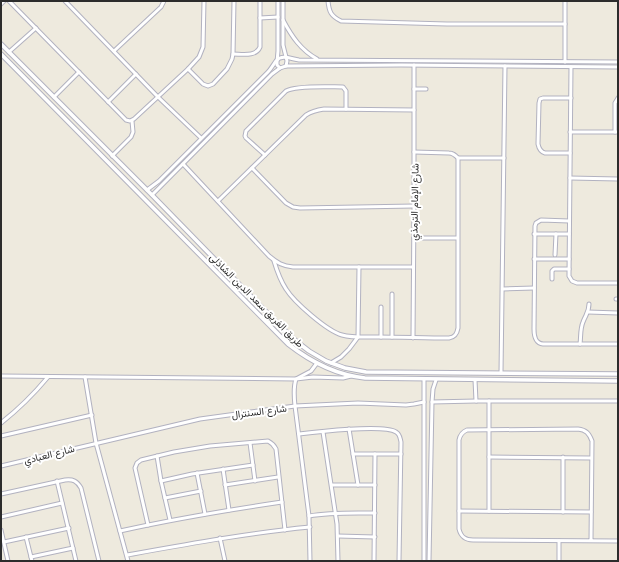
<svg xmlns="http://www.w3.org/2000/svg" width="619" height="562" font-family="Inter,Vazirmatn,sans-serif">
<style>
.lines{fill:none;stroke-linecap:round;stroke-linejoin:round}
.minor-casing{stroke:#b2b2c0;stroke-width:5}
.tertiary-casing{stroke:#b2b2c0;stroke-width:5.5}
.minor{stroke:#fff;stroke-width:3}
.tertiary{stroke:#fff;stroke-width:3.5}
.labels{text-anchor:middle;stroke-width:4;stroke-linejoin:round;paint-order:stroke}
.street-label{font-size:10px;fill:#2c2c2c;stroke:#fff}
</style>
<rect width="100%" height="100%" fill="#eeeade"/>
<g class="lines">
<!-- minor casing -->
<g class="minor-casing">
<g id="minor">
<polyline points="9,1 126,120 130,121 134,119 188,69 199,57 203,47 204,1"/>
<polyline points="65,1 158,97 201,138"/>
<polyline points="278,1 278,51 277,62 277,65 280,68"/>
<polyline points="283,1 283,45 287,61 286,66"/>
<path d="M328,1C329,12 331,16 341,21L447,24H565"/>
<polyline points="1,4 4,1"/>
<polyline points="260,18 278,17"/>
<path d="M283,20C292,37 301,50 317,59"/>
<polyline points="114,51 161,7 164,1"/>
<polyline points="9,52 36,28"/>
<path d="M233,54C242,54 256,57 260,47V1"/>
<polyline points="565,62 565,1"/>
<polyline points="571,67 569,276 572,281 577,283 618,283"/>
<polyline points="188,69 203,84 208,86 213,84 227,69 232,59 233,54 234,1"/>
<polyline points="414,89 426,89"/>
<polyline points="54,97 79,72"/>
<polyline points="108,102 136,74"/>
<polyline points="570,132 618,132"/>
<polyline points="615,132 615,103 618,98"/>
<path d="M570,153H545C541,152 539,149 538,144L539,103L540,99L543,98H571"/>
<path d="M265,155L246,138L245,136L246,131L286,91C297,85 330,87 343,87L346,91V109"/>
<polyline points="112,156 131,137 133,132 132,121"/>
<polyline points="458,158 504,158"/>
<path d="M183,164L269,256C277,263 283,266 293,267H413"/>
<polyline points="252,168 286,203 293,207 300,208 414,206"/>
<polyline points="570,178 618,179"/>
<path d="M147,190L159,181L268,72C271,69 273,65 276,61C282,54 291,59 299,60L618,62"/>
<polyline points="152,195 272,74 280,68 286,66 401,65 618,67"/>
<path d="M218,201L306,115C312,111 317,110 324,109L414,110"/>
<path d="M569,221L541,220L536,223L535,226L534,329C534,336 535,343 543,344H618"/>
<polyline points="534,234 569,234"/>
<polyline points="414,238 457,238"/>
<polyline points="555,255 556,234"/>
<polyline points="534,259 569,259"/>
<path d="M274,261C277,271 280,280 286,289C294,302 327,331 342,335C353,338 366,337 378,337C402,337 425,338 449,338C455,337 457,334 458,328V158C455,155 453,153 449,153L414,152"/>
<polyline points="552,279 552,271 554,269 569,269"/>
<polyline points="503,289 534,288"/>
<polyline points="392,294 392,337"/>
<polyline points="616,299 618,299"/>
<polyline points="588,312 618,313"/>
<polyline points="381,337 381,307"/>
<polyline points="413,338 414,206 414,65"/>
<path d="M580,344C581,337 580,329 583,322C586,314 589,312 589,304"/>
<polyline points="331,363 341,357 349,349 358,337 359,267"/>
<polyline points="501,373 505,66"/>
<polyline points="1,376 296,379 313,377 343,378 351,376"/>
<polyline points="85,377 96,443 128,561"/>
<polyline points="424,379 424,561"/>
<polyline points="475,380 476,401"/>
<polyline points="489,401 489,511"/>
<polyline points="432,402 476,401 618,401"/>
<path d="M1,423C20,408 33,395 48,377"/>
<polyline points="349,429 358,485"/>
<polyline points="323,432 337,524 338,561"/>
<path d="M299,434C315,432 384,424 396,432C400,434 400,438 401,442L399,561"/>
<polyline points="1,436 92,415"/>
<polyline points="250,443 255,481"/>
<polyline points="353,454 401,454"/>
<polyline points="157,456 161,481 170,520"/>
<polyline points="489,457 591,458"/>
<polyline points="1,466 200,419 295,406 358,403 406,405 414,404 424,402"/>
<polyline points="223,469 229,510"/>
<polyline points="197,473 205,514"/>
<polyline points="57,481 76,561"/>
<polyline points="161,481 192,474 253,465"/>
<polyline points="225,485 278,477"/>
<polyline points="332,485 375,485"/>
<path d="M1,494L65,480C73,479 77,481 81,488L99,561"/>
<polyline points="165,498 201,491"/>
<polyline points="459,511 591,512"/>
<polyline points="563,512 563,457"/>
<path d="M309,516C331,512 353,513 375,513"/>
<polyline points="1,517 62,503"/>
<path d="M148,525L135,468L137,463L141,460L174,452L210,446L268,441C272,443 274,445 276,449L285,530"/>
<polyline points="1,530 8,561"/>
<path d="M120,531C174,519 228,510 282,502"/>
<polyline points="338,536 375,537"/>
<polyline points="26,537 32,561"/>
<polyline points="220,538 225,561"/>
<path d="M591,541L592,441C589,433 586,430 578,429L467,430C462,432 460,435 459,440V529C461,537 465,540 473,540L618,541"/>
<polyline points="4,542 69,528"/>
<path d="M127,555C188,544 248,533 310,527"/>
<polyline points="31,557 73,548"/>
<path d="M310,561L309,516L295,406C294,397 293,388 296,379L311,371L317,363"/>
<polyline points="374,561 375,454"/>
<polyline points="429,561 432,402 433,389 436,380"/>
<polyline points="559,561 559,541"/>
</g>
</g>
<!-- tertiary casing -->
<g class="tertiary-casing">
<g id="tertiary">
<polyline points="1,44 152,195 278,324 296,341 309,351 326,361 345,368 366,372 618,374"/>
<path d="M1,54L288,344C311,362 336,375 365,378L618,381"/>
</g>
</g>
<!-- minor -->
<use href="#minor" class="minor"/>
<!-- tertiary -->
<use href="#tertiary" class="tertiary"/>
</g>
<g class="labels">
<!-- street labels -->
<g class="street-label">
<text transform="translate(414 202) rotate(-89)" y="4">شارع الإمام الترمذي</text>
<text transform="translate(257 300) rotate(45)" y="4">طريق الفريق سعد الدين الشاذلى</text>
<text transform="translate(259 411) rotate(-7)" y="4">شارع السنترال</text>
<text transform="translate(49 454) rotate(-14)" y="4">شارع العبادي</text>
</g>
</g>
<!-- border -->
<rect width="619" height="562" fill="none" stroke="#2c2c2c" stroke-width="4"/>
</svg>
